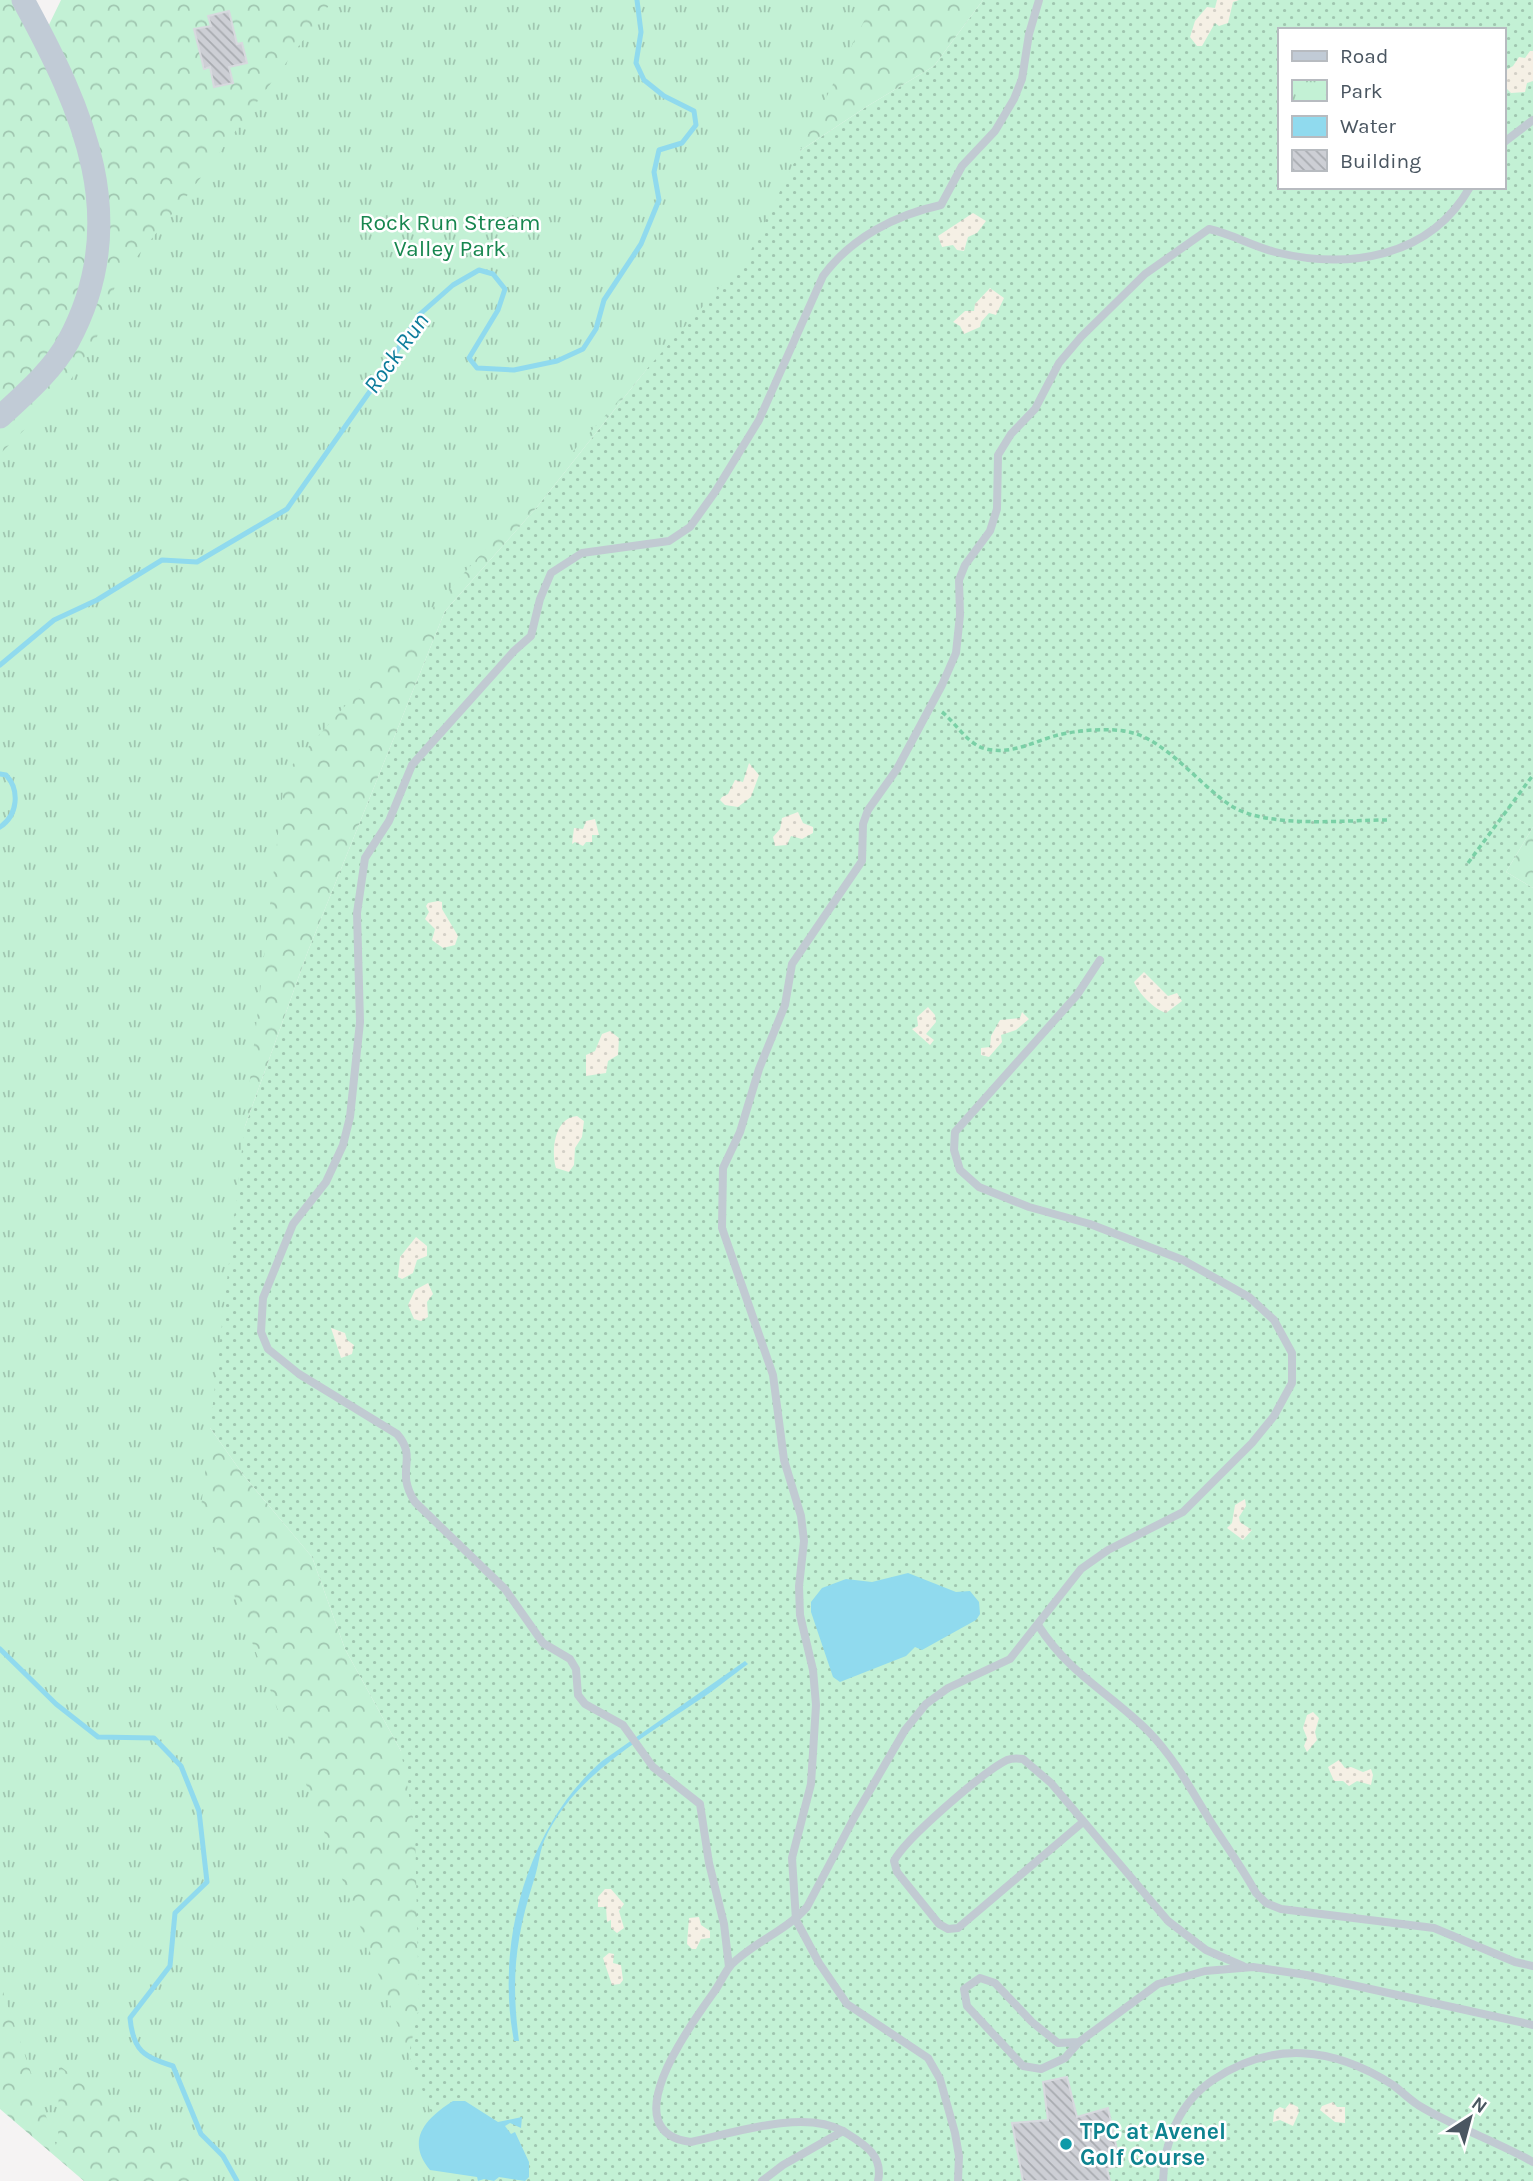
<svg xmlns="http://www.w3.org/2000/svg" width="1533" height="2181" font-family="Karla,sans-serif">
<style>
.grass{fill:url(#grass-dots);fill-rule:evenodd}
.forest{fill:url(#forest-crowns)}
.sand{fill:url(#sand-dots)}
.park{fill:url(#park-tufts)}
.water{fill:#90daee}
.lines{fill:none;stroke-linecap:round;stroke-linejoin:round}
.stream{stroke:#90daee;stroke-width:5}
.building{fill:url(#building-back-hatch);stroke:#d7d9de;stroke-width:2}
.path{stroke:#7ad0a6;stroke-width:3.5;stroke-dasharray:5 3.5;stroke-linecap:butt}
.lane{stroke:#c1cad2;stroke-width:8}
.secondary{stroke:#c1cbd6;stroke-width:23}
.culture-dot{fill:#0f9aa8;stroke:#fff;stroke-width:2.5}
.labels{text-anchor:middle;stroke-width:5;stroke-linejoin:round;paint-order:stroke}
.park-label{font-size:23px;fill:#17864f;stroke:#fff}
.culture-label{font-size:23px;font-weight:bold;fill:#0d838f;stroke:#fff;text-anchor:start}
.water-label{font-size:24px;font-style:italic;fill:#0c7c9b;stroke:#fff}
</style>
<defs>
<pattern id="grass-dots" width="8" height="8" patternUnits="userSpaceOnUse" patternTransform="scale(1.75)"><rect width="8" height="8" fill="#c3f1d5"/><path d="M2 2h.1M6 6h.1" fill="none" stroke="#a0c6b0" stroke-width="1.8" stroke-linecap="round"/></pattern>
<pattern id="forest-crowns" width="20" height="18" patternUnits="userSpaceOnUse" patternTransform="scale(1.75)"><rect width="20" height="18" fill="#c3f1d5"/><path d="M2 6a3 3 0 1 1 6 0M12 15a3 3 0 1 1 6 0" fill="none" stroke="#a0c6b0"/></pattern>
<pattern id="sand-dots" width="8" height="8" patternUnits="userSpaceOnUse" patternTransform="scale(1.75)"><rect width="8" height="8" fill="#f5f0e5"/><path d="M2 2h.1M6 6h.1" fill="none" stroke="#d4d0c7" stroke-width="1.8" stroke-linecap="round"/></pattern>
<pattern id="park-tufts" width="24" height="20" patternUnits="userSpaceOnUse" patternTransform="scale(1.75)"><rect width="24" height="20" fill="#c3f1d5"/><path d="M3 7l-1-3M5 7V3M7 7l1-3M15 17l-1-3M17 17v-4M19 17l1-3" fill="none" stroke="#a0c6b0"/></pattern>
<pattern id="building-back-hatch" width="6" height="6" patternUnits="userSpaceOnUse" patternTransform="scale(1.75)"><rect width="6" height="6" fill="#cdcfd5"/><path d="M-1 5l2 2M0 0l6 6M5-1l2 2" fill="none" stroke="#a8abb0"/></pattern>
</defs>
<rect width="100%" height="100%" fill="#f5f3f3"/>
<!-- grass -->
<path class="grass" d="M983,0H1533V827L1506,872L1533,888V2181H406L401,1751L345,1649L312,1557L244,1476L201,1415L203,1243L308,951L445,611L537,507L646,370L771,170L866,107L934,66ZM1279,30H1503V187H1279Z"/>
<!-- forest -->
<g class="forest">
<polygon points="0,0 23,0 43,37 61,0 983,0 934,66 866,107 771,170 646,370 537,507 445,611 308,951 203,1243 201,1415 244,1476 312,1557 345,1649 401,1751 415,1829 419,2007 400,2096 406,2181 84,2181 0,2109"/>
<polygon points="1533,827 1533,888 1506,872"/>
</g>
<!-- sand -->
<g class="sand">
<polygon points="1217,0 1239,0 1233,2 1228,23 1219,26 1215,23 1202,46 1197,46 1190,37 1195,21 1207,7 1215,8"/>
<polygon points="1530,51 1533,51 1533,81 1527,83 1525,92 1511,93 1503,85 1503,72 1513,66 1519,57 1525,58"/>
<polygon points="973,213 986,221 977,233 968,237 964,251 957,250 953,245 942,247 938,236"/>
<polygon points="990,288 1004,298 996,315 989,313 981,322 980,327 964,334 960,326 953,322 965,311 974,311 975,304"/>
<polygon points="749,763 759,775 751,797 738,807 725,805 720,800 722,797 728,794 735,780 743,782"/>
<polygon points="798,812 803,823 813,827 813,833 802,839 791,836 787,845 775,846 773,837 780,829 782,818"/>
<polygon points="595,819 599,835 592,835 592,842 586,842 583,846 575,842 572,844 574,828 583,829 586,821"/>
<polygon points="438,901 442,902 442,909 458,936 455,945 443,948 432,940 435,929 425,919 429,912 426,906 428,903"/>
<path d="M1144,972L1168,996L1177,993L1182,1001L1166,1013C1154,1009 1139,994 1134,982Z"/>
<polygon points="928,1007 935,1015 936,1022 926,1034 934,1040 930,1045 912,1029 918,1026 917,1017"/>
<polygon points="1022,1012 1029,1019 1016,1030 1001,1035 1002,1042 989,1057 981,1055 981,1048 990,1047 991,1036 1000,1020 1020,1018"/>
<polygon points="610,1031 619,1038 618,1055 608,1061 606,1073 586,1076 586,1055 595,1051 602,1034"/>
<path d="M577,1116L584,1121L582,1137L575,1148L574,1165L569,1172L556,1168C551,1151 554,1118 577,1116Z"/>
<polygon points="416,1237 427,1246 427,1256 417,1260 413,1273 402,1279 398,1277 400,1257"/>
<polygon points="428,1283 433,1294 427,1302 428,1317 421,1321 414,1319 408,1305 415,1290"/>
<polygon points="331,1328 345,1333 347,1340 354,1345 352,1354 341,1358"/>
<polygon points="1245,1499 1246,1506 1239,1517 1240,1522 1252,1530 1243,1540 1227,1528 1232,1523 1235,1505"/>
<polygon points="1313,1712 1319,1718 1315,1732 1317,1740 1307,1752 1304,1746 1307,1738 1303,1728 1307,1715"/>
<polygon points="1339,1760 1345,1768 1351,1767 1363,1772 1371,1769 1373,1775 1371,1785 1357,1781 1349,1786 1343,1781 1334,1781 1328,1767"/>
<polygon points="605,1889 611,1889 624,1904 619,1911 624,1928 617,1933 611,1928 611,1920 607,1922 606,1907 598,1907 598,1897"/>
<polygon points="699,1917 701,1925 710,1931 710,1938 701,1939 696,1949 692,1949 687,1944 689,1918"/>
<polygon points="609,1953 614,1954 613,1963 621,1965 623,1980 620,1984 612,1985 603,1958"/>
<polygon points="1333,2102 1337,2107 1345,2107 1345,2123 1335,2122 1320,2110 1322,2106"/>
<polygon points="1290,2103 1298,2107 1299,2112 1293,2126 1280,2120 1273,2122 1274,2111 1280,2107 1285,2109"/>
</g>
<!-- park -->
<polygon class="park" points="333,0 868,0 867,15 748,256 285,773 201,1508 457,2181 199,2181 59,2065 58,2151 0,1983 0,454 65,389 97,337 117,281 190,192"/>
<!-- water -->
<g class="water">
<polygon points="908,1573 956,1592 970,1591 979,1602 980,1614 976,1620 922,1650 915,1647 906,1656 840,1682 833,1677 811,1612 811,1602 822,1588 846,1579 872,1582"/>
<path d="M745,1661L748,1664C730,1677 714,1691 696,1702C640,1740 572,1777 544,1841C539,1854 538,1869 533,1883C515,1939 511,1982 519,2041H514C495,1944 527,1826 602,1761Z"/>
<path d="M453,2101H465L498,2122L522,2117L521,2128L510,2123L505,2126L511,2134L515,2132L529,2162V2177L525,2181L499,2177L494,2181L484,2179L478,2181L477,2177L430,2170C405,2140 426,2118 453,2101Z"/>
</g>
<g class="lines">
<!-- stream -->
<g class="stream">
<polyline points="0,665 54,620 97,600 162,560 197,562 287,509 385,370 419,315 453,285 479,270 493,274 505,289 498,310 469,358 477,368 514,370 557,361 583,349 596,329 604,300 641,244 659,200 654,172 659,150 682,143 696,125 694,111 664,96 644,80 636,63 641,32 637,0"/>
<path d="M0,774L6,775C20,790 18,815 0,827"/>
<path d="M0,1649L56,1704L98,1737L154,1738L181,1766L199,1811L207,1882L175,1913L170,1966L130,2018C133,2051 144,2057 173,2066L201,2134L223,2156L237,2181"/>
</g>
</g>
<!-- building -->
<g class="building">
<polygon points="229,11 237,44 242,43 247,63 229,67 233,83 214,87 210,67 204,69 194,29 211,26 208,16"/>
<polygon points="1067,2077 1077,2117 1108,2108 1120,2164 1107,2169 1110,2181 1023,2181 1012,2123 1048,2120 1043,2082"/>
</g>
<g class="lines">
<!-- path -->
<g class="path">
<path d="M942,712C956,723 968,745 986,749C1012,755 1035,741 1058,735C1079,730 1112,727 1133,733C1167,742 1200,785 1230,805C1265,829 1345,820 1387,820"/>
<polyline points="1468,863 1533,775"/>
</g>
<!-- lane -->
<g class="lane">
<polyline points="1503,143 1533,120"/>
<path d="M1038,1625C1070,1675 1109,1692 1149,1732C1178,1762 1194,1796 1216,1830C1230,1851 1244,1871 1256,1893L1266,1903L1281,1909L1434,1928L1515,1962L1533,1966"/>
<path d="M1083,1822L958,1928L948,1929L939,1924L897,1872L894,1861C905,1839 983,1772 1007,1760C1012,1758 1017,1758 1023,1759L1051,1783L1168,1921L1206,1950L1243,1966"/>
<path d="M729,1967L724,1924L709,1863L700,1804L653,1767L623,1725L585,1704L578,1695L576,1669L570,1659L543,1643L505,1589L415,1502C394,1470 419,1459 397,1434L299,1374L268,1349L261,1332L263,1298L293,1224L326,1182L343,1145L350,1117L360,1022L357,913L365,858L389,821L412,765L514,651L531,636L540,599L551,573L582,553L669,541L690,527L715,492L759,420L823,276C851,238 895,215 941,205L962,166L995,131L1014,99L1022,79L1029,34L1039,0"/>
<polyline points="1079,2042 1058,2043 1032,2022 995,1983 980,1978 964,1989 967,2006 1023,2066 1041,2069 1065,2058 1079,2042 1158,1984 1205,1971 1253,1967 1307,1975 1533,2025"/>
<path d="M843,2131C862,2143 884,2154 878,2181"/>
<path d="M762,2181L783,2165L843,2131C803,2109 734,2133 691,2142C611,2132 691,2024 714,1992C720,1984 724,1973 731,1965C754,1942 786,1931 807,1907L855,1816L905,1730L926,1704L948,1688L1010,1659L1081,1569L1108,1550L1183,1512L1252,1443L1274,1416L1292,1383V1353L1274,1320L1249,1297L1183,1260L1090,1224L1029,1207L979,1187L960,1170L954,1150L955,1132L1077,995L1100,960"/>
<path d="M958,2181L959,2156L955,2133L940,2079L928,2058L847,2004L819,1963L796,1920L792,1858L811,1784L816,1705L813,1670L800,1615L799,1586L804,1541L801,1516L784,1460L773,1375L722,1228L723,1168L740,1132L759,1069L785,1005L792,964L862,861L863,824L868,810L897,769L942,685L956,653L960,615L959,580L965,565L990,531L997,509L998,455L1011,434L1035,409L1059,363L1081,337L1145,274L1209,229C1232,234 1252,246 1275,252C1348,270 1430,258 1470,187"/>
<path d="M1163,2181C1164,2141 1179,2103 1213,2080C1272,2040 1334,2047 1393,2085C1401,2091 1409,2099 1418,2105C1454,2127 1496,2141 1533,2162"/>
</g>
<!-- secondary -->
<path class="secondary" d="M0,417C24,395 53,370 68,342C134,221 83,110 23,0"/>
</g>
<!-- markers -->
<circle class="culture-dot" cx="1066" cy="2144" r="7"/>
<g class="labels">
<!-- park labels -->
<g class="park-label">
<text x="450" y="230">Rock Run Stream<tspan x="450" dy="26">Valley Park</tspan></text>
</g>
<!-- culture labels -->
<g class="culture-label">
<text x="1080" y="2139">TPC at Avenel<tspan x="1080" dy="26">Golf Course</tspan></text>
</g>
<!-- water labels -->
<g class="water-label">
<text transform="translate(396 353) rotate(-54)" y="8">Rock Run</text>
</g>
</g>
<!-- legend -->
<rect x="1278" y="28" width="228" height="161" fill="#ffffff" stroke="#b7bbc0" stroke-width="2"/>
<rect x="1292" y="51" width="35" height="10" fill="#c1cbd6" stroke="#b7bbc0" stroke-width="2"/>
<text x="1340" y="63" font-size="21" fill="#4a5661">Road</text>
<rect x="1292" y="80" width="35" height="21" fill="url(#park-tufts)" stroke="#b7bbc0" stroke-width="2"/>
<text x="1340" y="98" font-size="21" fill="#4a5661">Park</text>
<rect x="1292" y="116" width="35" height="21" fill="#90daee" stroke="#b7bbc0" stroke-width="2"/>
<text x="1340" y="133" font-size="21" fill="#4a5661">Water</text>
<rect x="1292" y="150" width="35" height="21" fill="url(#building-back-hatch)" stroke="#b7bbc0" stroke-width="2"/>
<text x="1340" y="168" font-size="21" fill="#4a5661">Building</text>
<!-- north arrow -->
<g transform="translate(1470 2118) rotate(36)" stroke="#ffffff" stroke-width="5" paint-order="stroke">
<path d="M0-5L12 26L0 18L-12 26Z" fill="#4a5661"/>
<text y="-10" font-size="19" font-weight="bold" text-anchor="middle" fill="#4a5661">N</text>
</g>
</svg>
